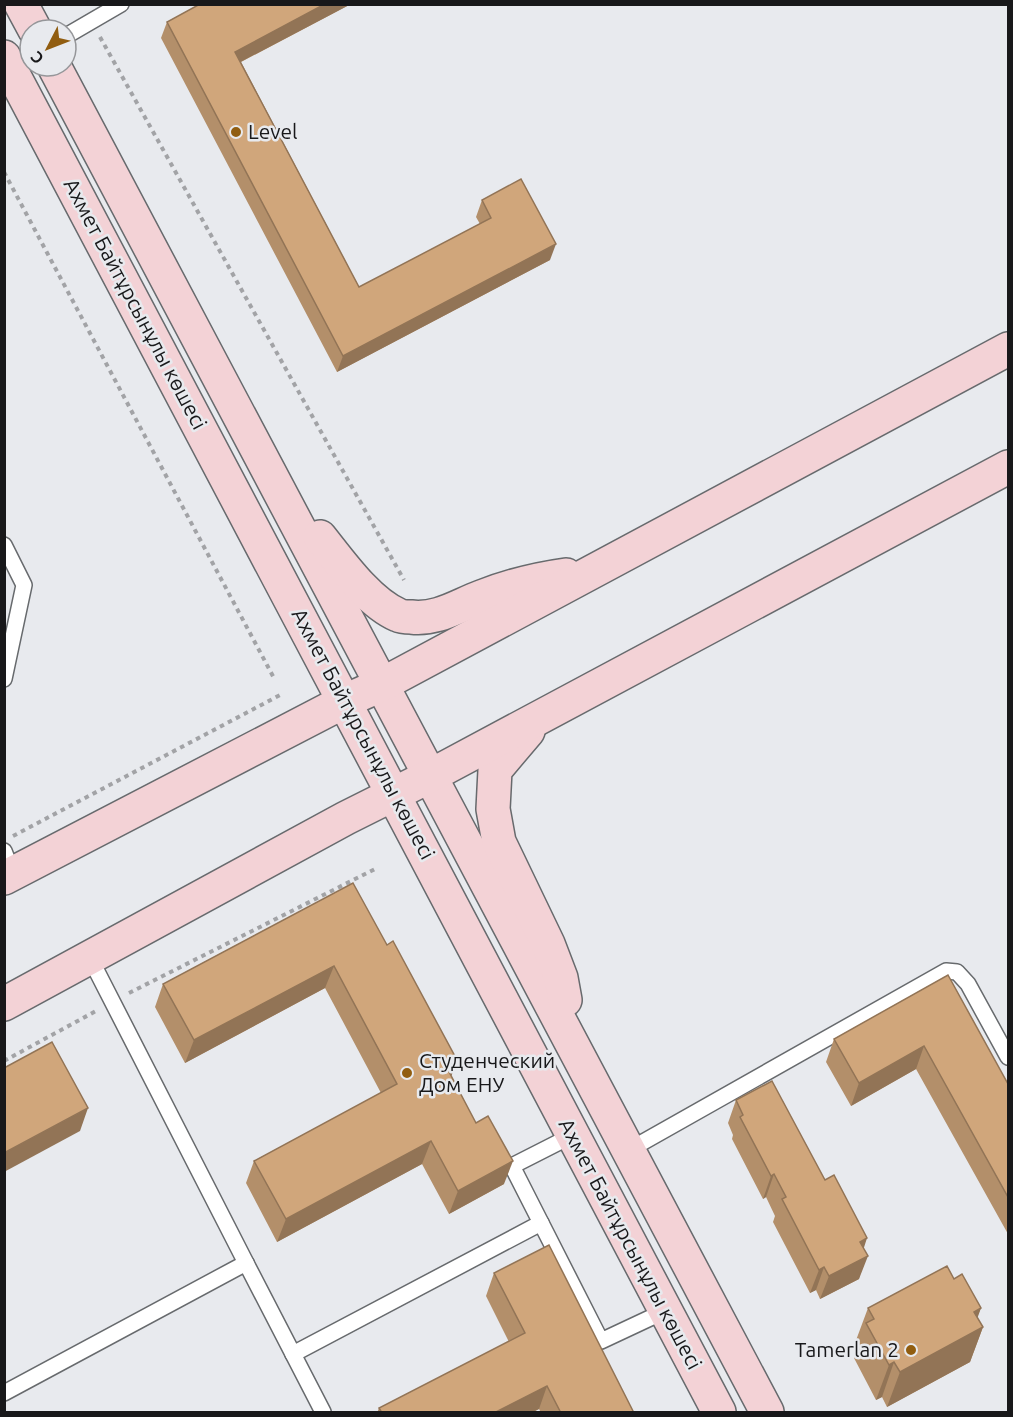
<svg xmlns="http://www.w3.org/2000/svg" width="1013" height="1417" font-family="Ubuntu,sans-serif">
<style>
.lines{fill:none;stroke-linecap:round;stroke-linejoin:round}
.lane-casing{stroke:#676a6d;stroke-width:18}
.secondary-casing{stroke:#676a6d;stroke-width:36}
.path{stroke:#a2a3a6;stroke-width:4;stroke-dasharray:4.5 4.5;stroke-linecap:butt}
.lane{stroke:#fff;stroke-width:15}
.secondary{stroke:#f3d2d6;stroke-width:33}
.wall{fill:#b38f6a}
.shaded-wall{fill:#927456}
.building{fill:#d0a67b;stroke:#927456;stroke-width:1.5}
.poi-dot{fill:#915d10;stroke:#e8eaee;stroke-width:2}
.labels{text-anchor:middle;stroke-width:5;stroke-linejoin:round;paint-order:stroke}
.poi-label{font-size:21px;fill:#18181a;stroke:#e8eaee;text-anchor:start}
.street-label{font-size:21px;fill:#18181a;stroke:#e8eaee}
</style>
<rect width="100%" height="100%" fill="#e8eaee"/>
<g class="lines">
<!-- lane casing -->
<g class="lane-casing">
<g id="lane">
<polyline points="66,36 121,4"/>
<polyline points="4,545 24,585 4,679"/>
<polyline points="4,851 13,874"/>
<polyline points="629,1150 946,971 957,972 968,984 1008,1057"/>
<polyline points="541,1223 601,1341 665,1311"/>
<polyline points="246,1263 323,1412"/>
<polyline points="293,1354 541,1223 512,1166 573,1135"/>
<polyline points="4,1393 246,1263 90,958"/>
</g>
</g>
<!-- secondary casing -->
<g class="secondary-casing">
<g id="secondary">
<polyline points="21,4 35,30"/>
<polyline points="4,57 719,1412"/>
<polyline points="54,66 767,1412"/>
<path d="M320,537C340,562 368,602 398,615C402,617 407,617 411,617C438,620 457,606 481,597C509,586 537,579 566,575"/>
<polyline points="528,731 495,770 493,809 499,842 548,944 561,978 565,1000"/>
<polyline points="4,878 345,701 381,685 1008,349"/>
<polyline points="4,1004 346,818 430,776 1008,467"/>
</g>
</g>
<!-- path -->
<g class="path">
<polyline points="100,37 404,580"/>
<polyline points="4,172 275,680"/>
<polyline points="13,836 282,694"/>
<polyline points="129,993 377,868"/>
<polyline points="4,1061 96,1011"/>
</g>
<!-- lane -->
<use href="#lane" class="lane"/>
<!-- secondary -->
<use href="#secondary" class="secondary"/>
</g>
<!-- wall -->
<g class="wall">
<polygon points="200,4 351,4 241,62 359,287 480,224 476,217 482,200 550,260 337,372 161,38 167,22"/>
<polygon points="353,883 451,1076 504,1184 449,1214 422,1164 277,1242 246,1183 254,1161 381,1093 325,988 185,1063 155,1007 163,984"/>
<polygon points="948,975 1008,1084 1008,1234 916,1069 851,1106 826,1062 834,1039"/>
<polygon points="736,1100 825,1180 864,1248 859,1279 820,1299 816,1290 810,1293 773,1222 775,1216 766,1197 763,1199 732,1139 733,1135 728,1123"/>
<polygon points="494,1273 634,1413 541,1413 539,1409 531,1413 377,1413 379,1408 509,1342 486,1296"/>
<polygon points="954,1279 981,1308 977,1317 983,1327 970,1362 887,1407 882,1397 876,1400 854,1358 858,1348 855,1343 868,1308"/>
</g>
<!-- shaded-wall -->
<g class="shaded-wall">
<polygon points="325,4 351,4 229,68 235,52"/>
<polygon points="556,244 550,260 337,372 343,356"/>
<polygon points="334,966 325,988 185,1063 194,1040"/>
<polygon points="924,1046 916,1069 851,1106 859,1083"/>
<polygon points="457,1060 449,1083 446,1066"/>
<polygon points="88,1108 80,1131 4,1172 4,1153"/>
<polygon points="431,1141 422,1164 277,1242 286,1219"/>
<polygon points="513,1161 504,1184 449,1214 458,1191"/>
<polygon points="774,1174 766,1197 763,1199 771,1176"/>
<polygon points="867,1238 860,1260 868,1256 859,1279 820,1299 829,1276 860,1242"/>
<polygon points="824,1267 816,1290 810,1293 819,1270"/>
<polygon points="981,1308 972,1333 983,1327 970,1362 887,1407 900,1372 974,1312"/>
<polygon points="894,1362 882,1397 876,1400 889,1365"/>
<polygon points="547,1386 539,1409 531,1413 494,1413"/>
</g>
<!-- building -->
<g class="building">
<polygon points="200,4 325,4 235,52 359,287 491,218 482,200 521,179 556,244 343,356 167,22"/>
<polygon points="353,883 387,945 393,941 457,1060 446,1066 476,1123 488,1116 513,1161 458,1191 431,1141 286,1219 254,1161 397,1084 334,966 194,1040 163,984"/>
<polygon points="948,975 1008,1084 1008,1197 924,1046 859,1083 834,1039"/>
<polygon points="52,1042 88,1108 4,1153 4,1068"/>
<polygon points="772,1081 825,1180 834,1175 867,1238 860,1242 868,1256 829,1276 824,1267 819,1270 782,1199 786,1197 774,1174 771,1176 740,1117 743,1115 736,1100"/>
<polygon points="549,1245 634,1413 561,1413 547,1386 494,1413 382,1413 379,1408 525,1333 494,1273"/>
<polygon points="947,1266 954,1279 962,1274 981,1308 974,1312 983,1327 900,1372 894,1362 889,1365 866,1323 874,1319 868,1308"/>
</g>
<!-- markers -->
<g class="poi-dot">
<circle cx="236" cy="132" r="6"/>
<circle cx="407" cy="1073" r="6"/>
<circle cx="911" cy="1350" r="6"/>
</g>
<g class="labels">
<!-- poi labels -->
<g class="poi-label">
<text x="248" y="139">Level</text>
<text x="419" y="1068">Студенческий<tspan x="419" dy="24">Дом ЕНУ</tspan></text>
<text x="899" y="1357" text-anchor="end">Tamerlan 2</text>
</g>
<!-- street labels -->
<g class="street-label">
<text transform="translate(135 304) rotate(62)" y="7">Ахмет Байтұрсынұлы көшесі</text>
<text transform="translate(363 734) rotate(62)" y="7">Ахмет Байтұрсынұлы көшесі</text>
<text transform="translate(630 1244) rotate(62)" y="7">Ахмет Байтұрсынұлы көшесі</text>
</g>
</g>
<!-- border -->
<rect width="1013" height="1417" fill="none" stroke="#18181a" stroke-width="12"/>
<!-- north arrow -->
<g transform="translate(48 48) rotate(228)"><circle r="28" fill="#e8eaee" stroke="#959699" stroke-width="1.5"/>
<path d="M0-4.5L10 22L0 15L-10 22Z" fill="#915d10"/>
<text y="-9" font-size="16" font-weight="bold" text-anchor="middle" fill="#18181a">С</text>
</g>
</svg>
